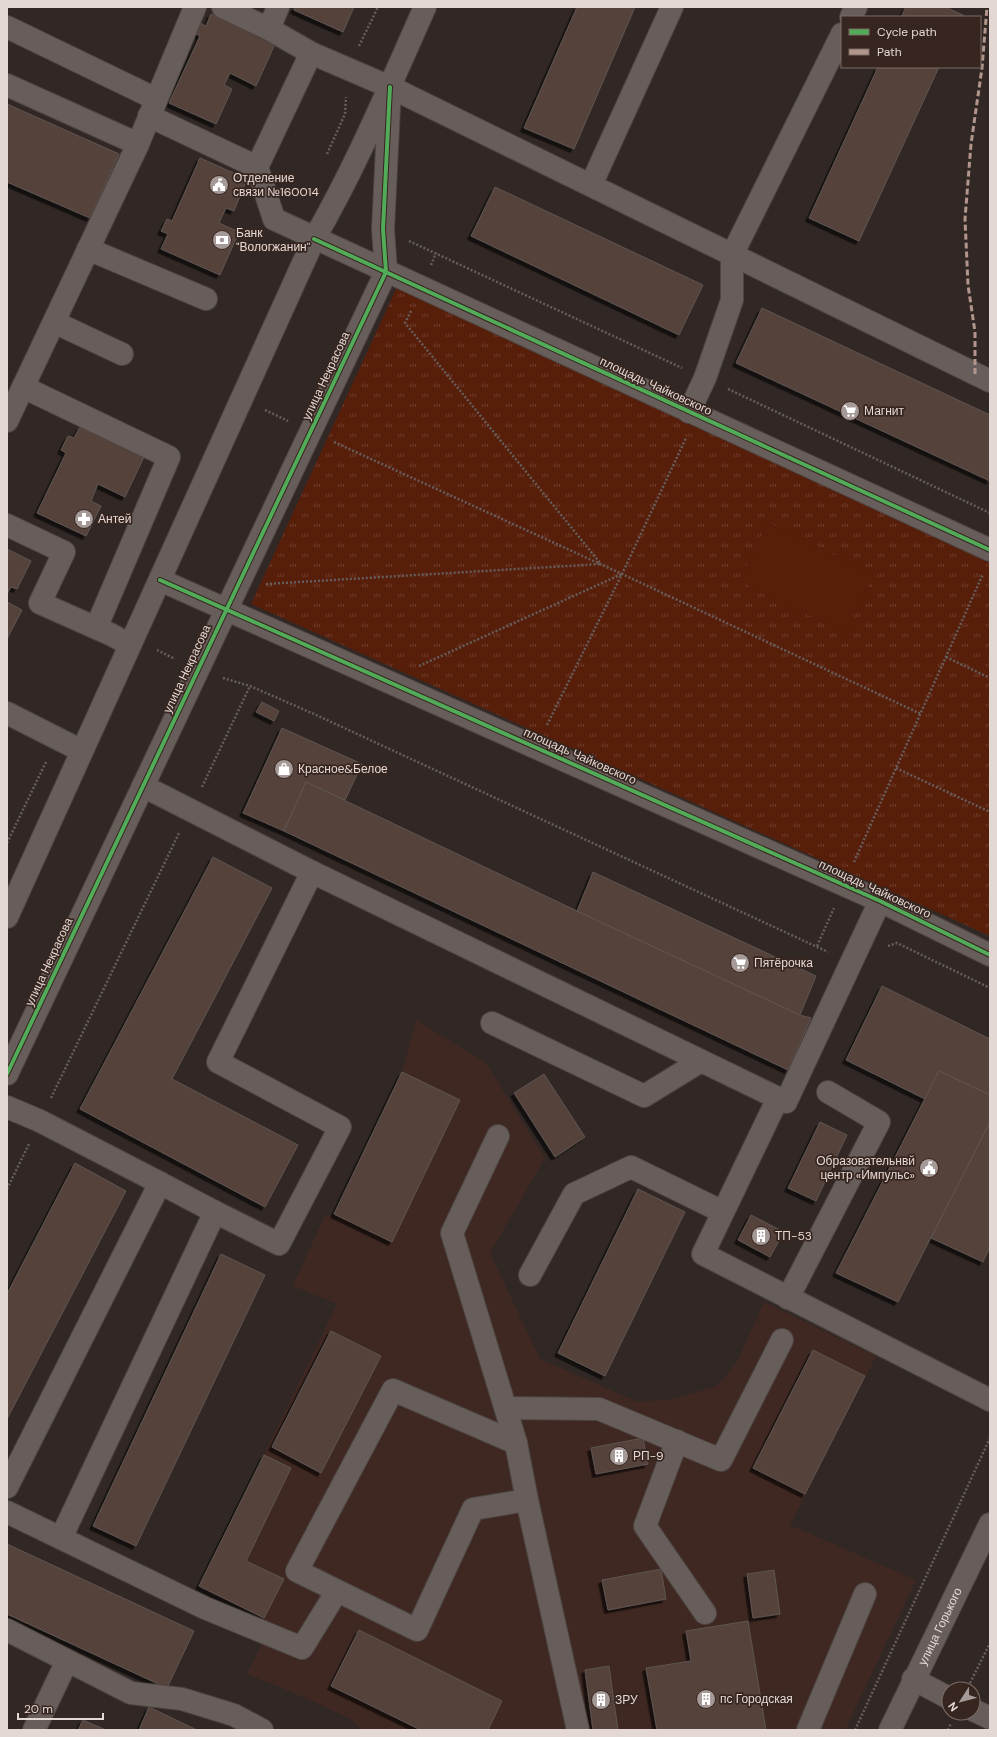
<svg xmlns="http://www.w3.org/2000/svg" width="997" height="1737" font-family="'DM Sans',sans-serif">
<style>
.built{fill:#3f2822}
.grass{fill:url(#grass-tufts)}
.pitch{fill:#571e0a}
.building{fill:#55423b;stroke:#5e5552;filter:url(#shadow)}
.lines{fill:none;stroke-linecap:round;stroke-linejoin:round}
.minor-casing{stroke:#4d4542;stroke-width:24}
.path{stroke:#665e5c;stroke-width:2.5;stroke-dasharray:2 2;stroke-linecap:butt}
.minor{stroke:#675e5b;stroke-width:22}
.quiet{stroke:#b2968c;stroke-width:3;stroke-dasharray:6 3;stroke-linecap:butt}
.cycleway-casing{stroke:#37251f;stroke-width:6}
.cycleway{stroke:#51ab58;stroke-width:4}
.labels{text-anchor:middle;stroke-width:3.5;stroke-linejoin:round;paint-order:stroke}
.poi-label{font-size:12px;fill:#e4d8d4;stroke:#37251f;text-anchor:start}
.street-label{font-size:12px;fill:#e4d8d4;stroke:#37251f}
</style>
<defs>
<pattern id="grass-tufts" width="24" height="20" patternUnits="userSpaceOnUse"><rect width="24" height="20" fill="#571e0a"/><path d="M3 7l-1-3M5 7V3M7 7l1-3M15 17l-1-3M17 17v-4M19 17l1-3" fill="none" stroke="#6f3e2d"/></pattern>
<filter id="shadow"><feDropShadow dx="-3.5" dy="3.5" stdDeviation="0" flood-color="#0009"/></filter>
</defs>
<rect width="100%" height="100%" fill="#312825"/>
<!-- built -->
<polygon class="built" points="416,1020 486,1063 545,1158 490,1253 540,1359 638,1402 673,1399 717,1386 737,1362 764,1302 876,1356 790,1525 916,1580 845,1730 361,1730 352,1720 313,1701 247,1674 272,1624 241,1606 200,1586 337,1304 293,1286 324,1217 334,1214 402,1072"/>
<!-- grass -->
<polygon class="grass" points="397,287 990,563 990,936 251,604"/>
<!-- pitch -->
<polygon class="pitch" points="768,522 874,574 845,633 739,581"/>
<!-- building -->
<g class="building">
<polygon points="295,7 354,7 343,32 294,10"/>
<polygon points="577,7 635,7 574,149 524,128"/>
<polygon points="906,7 945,7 963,15 962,17 901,17"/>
<polygon points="211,14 275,44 256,86 230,73 224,85 232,89 216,124 169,103 200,36 193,32 198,22 206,26"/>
<polygon points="878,67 939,67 859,241 809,218"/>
<polygon points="7,104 119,154 90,218 7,182"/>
<polygon points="200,158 247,179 234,211 226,208 219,223 239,232 220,275 161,249 168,234 161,231 167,219 172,221"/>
<polygon points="495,187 703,285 679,335 471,236"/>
<polygon points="762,308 990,415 990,481 736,363"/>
<polygon points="80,427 144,457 125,497 98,484 91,501 101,506 86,536 37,513 66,453 61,450 68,436 74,438"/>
<polygon points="7,549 31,561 17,589 11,587 7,594"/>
<polygon points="7,602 22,610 7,639"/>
<polygon points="262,702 279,711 274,721 256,712"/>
<polygon points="282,728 362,764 345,800 306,782 284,831 243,813"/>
<polygon points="306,782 577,911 800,1015 811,1018 788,1070 284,831"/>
<polygon points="213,857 272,888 172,1079 298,1145 265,1207 80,1109"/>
<polygon points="593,872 816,976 800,1015 577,911"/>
<polygon points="882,986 990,1039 990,1095 939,1071 925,1099 846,1060"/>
<polygon points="939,1071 990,1095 990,1122 898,1302 836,1273"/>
<polygon points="402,1072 460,1100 392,1242 334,1214"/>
<polygon points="544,1074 585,1137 555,1157 514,1093"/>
<polygon points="820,1122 847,1135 816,1201 788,1188"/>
<polygon points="990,1122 990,1247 983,1262 931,1238"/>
<polygon points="75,1163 126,1191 7,1419 7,1294"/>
<polygon points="638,1189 685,1212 605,1376 558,1353"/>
<polygon points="751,1215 784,1232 770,1257 738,1240"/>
<polygon points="221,1254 265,1275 136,1546 93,1526"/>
<polygon points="331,1331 381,1356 321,1473 272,1447"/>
<polygon points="813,1350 865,1376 805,1494 753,1468"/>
<polygon points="643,1438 648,1464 596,1474 591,1448"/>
<polygon points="264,1455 291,1468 246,1561 284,1579 264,1618 199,1586"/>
<polygon points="7,1544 194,1631 167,1688 7,1614"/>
<polygon points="661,1569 666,1599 608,1610 602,1580"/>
<polygon points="774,1570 780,1614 753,1618 747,1574"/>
<polygon points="748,1621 766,1730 657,1730 646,1668 691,1661 686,1631"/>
<polygon points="359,1630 502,1701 488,1730 421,1730 331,1686"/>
<polygon points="609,1666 618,1730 593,1730 585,1670"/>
<polygon points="149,1707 197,1730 139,1730"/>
<polygon points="83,1720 106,1730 78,1730"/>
</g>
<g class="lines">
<!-- minor casing -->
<g class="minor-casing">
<g id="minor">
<polyline points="223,7 269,29 311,53 390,87 990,381"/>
<polyline points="851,17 856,7"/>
<polyline points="7,27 156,99"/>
<polyline points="269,29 278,7"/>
<polyline points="7,85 138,144"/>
<polyline points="149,116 257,167 274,219 990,550"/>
<polyline points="257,167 311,53"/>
<polyline points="591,185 672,7"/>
<polyline points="88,249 206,299"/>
<polyline points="54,322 122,354"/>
<polyline points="23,387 169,457 96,628"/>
<polyline points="689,412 705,378 732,300 732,255 842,34"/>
<polyline points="7,421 138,144 195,7"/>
<polyline points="7,525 64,552 40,603 112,635 130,645"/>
<polyline points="160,580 880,901 990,955"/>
<polyline points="7,713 82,751"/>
<polyline points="143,786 312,872"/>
<path d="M7,917L314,239C357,165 390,85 425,7"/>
<polyline points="492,1023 644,1096 701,1061"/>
<polyline points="7,1074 386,272 383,229 390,87"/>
<polyline points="778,1098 703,1254 990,1400"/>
<polyline points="7,1107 40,1121 160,1183 7,1487"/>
<polyline points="498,1136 452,1233 516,1443 527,1500 578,1730"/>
<polyline points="215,1212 279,1244 340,1127 218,1062 312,872 786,1102 880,901"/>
<polyline points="530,1275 574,1194 631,1167 723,1212"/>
<polyline points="788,1298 879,1122 828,1092"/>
<polyline points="506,1408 599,1409 721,1460 782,1340"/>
<polyline points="677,1441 645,1526 705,1613"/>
<polyline points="516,1443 393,1390 297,1571 417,1630 473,1509 527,1500"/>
<polyline points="7,1512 205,1608 302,1648 337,1591"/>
<polyline points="61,1538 215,1212 160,1183"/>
<polyline points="7,1630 131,1693 182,1699 234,1715 262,1730"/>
<polyline points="913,1679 949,1698"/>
<polyline points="973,1710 990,1718"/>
<polyline points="34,1730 67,1661"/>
<polyline points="808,1730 865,1594"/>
<path id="s1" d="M890,1730L990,1524"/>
</g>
</g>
<!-- path -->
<g class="path">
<polyline points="359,46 378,7"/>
<polyline points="327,154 345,114 346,97"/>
<polyline points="409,241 682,368"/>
<polyline points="431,265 436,253"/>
<polyline points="411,311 405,323 601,564"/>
<polyline points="728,389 990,513"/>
<polyline points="265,410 288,421"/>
<polyline points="334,442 622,574 921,714"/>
<polyline points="266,584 601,564"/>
<polyline points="157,650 175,659"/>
<polyline points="946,657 990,678"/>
<polyline points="419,666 622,574"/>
<polyline points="223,678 250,686 314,714 828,952"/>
<polyline points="547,725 622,574 686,438"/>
<polyline points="896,768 990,812"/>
<polyline points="202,787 250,686"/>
<polyline points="7,843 46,762"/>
<polyline points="854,862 983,574"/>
<polyline points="817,946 834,908"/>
<polyline points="888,946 897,943 990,988"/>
<polyline points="51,1098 179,833"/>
<polyline points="7,1189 29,1144"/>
<polyline points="970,1683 990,1643"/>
<polyline points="855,1730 990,1438"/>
<polyline points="948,1730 951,1723"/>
</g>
<!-- minor -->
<use href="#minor" class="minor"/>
<!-- quiet -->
<polyline class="quiet" points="975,374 975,332 968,285 965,219 971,144 982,68 987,7"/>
<!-- cycleway casing -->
<g class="cycleway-casing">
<g id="cycleway">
<polyline points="314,239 990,550"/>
<polyline points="160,580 880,901 990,955"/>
<polyline points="7,1074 386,272 383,229 390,87"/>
</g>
</g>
<!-- cycleway -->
<use href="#cycleway" class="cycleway"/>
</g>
<!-- icons -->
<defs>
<g id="civic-disc" transform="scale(1)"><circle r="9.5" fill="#a59a97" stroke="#37251f"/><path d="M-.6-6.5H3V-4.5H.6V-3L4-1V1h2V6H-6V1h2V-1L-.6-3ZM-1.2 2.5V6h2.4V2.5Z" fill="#fff"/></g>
<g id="bank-disc" transform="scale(1)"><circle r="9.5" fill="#a59a97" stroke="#37251f"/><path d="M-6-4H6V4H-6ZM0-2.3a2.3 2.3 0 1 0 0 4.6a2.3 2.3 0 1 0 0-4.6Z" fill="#fff"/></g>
<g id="supermarket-disc" transform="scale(1)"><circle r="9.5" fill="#a59a97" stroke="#37251f"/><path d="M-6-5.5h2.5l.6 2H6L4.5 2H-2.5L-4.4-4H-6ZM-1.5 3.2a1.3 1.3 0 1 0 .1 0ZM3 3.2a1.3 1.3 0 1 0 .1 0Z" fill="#fff"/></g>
<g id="pharmacy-disc" transform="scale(1)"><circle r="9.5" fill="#a59a97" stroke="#37251f"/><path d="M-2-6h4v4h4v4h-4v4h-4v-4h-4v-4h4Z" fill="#fff"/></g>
<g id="shop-disc" transform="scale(1)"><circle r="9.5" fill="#a59a97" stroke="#37251f"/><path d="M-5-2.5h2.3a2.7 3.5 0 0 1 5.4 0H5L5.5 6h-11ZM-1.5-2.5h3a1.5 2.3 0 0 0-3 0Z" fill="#fff"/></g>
<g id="building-disc" transform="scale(1)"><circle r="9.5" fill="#a59a97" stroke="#37251f"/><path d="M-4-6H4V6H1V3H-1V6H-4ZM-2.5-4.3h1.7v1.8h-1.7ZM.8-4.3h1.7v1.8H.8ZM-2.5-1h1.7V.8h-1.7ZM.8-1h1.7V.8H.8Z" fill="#fff"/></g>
</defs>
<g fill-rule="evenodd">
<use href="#civic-disc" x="219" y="185"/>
<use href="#bank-disc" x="222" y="240"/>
<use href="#supermarket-disc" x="850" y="411"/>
<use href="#pharmacy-disc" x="84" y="519"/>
<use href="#shop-disc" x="284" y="769"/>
<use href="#supermarket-disc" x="740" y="963"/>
<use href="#civic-disc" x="929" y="1168"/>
<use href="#building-disc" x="761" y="1236"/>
<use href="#building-disc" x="619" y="1456"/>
<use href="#building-disc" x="706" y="1699"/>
<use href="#building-disc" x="601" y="1700"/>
</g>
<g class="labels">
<!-- poi labels -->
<g class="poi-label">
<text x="233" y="182">Отделение<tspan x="233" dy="14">связи №160014</tspan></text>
<text x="236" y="237">Банк<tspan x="236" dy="14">"Вологжанин"</tspan></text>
<text x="864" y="415">Магнит</text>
<text x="98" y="523">Антей</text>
<text x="298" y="773">Красное&amp;Белое</text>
<text x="754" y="967">Пятёрочка</text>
<text x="915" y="1165" text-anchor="end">Образовательнвй<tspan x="915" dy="14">центр «Импульс»</tspan></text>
<text x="775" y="1240">ТП-53</text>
<text x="633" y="1460">РП-9</text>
<text x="720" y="1703">пс Городская</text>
<text x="615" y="1704">ЗРУ</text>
</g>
<!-- street labels -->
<g class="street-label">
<text transform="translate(326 376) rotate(-65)" y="4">улица Некрасова</text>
<text transform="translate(656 386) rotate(25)" y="4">площадь Чайковского</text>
<text transform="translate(187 669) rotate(-65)" y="4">улица Некрасова</text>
<text transform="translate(580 756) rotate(24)" y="4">площадь Чайковского</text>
<text transform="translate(875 889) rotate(25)" y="4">площадь Чайковского</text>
<text transform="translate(49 962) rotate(-65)" y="4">улица Некрасова</text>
<text dy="4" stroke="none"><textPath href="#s1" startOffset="115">улица Горького</textPath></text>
</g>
</g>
<!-- border -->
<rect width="997" height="1737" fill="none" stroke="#e4d8d4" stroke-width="16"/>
<!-- legend -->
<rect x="841" y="16" width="140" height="52" fill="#37251f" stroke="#7c6d67"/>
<rect x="849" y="29" width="20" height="6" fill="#51ab58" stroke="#7c6d67"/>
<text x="877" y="36" font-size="12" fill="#e4d8d4">Cycle path</text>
<rect x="849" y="49" width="20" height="6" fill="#b2968c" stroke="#7c6d67"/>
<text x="877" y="56" font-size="12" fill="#e4d8d4">Path</text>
<!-- north arrow -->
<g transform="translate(961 1701) rotate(234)"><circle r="19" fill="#37251f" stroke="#7c6d67"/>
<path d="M0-3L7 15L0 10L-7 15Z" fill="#a59a97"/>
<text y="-6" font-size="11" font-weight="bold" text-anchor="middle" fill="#e4d8d4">N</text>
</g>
<!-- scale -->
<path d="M18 1713v6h85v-6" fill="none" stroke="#e4d8d4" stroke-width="2"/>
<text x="24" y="1713" font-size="12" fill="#e4d8d4" stroke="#37251f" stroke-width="3" paint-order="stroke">20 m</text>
</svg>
